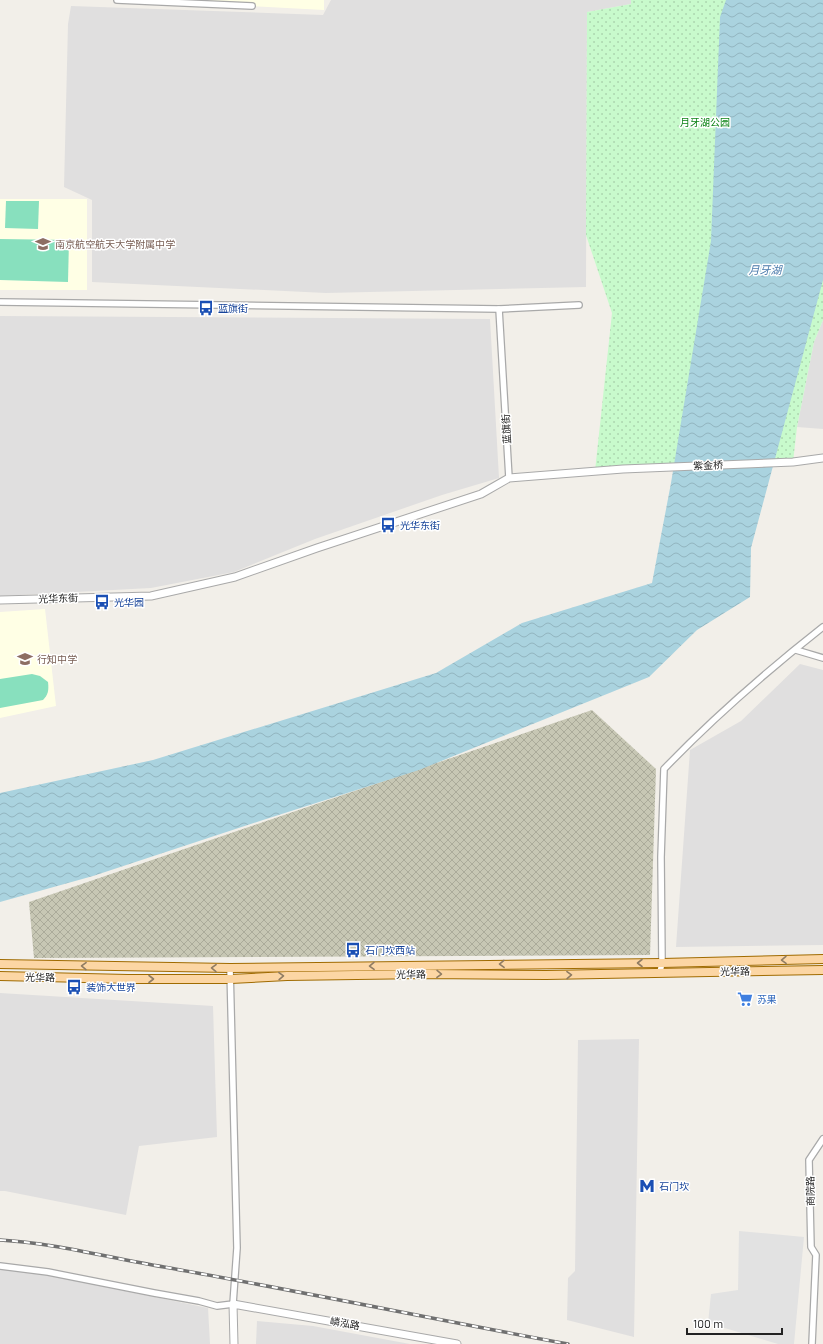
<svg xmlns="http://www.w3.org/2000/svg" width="823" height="1344" font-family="Barlow,'Noto Sans SC',sans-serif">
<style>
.residential{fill:#e0dfdf}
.education{fill:#ffffe5}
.construction{fill:url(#construction-cross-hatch)}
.park{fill:url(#park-dots)}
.pitch{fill:#88e0be}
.parking{fill:#e2e2e2}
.water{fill:url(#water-waves)}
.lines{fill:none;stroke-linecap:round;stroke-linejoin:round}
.minor-casing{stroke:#a9a9a9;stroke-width:8}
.tertiary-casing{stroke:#a9a9a9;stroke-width:9}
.primary-casing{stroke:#a06b00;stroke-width:10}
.minor{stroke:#fff;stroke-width:5.5}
.tertiary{stroke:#fff;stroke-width:7}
.primary{stroke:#fcd6a4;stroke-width:8}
.rail-casing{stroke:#707070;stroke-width:3.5}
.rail{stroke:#fff;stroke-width:2;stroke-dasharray:6;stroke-linecap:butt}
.oneway{stroke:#8f7c63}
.labels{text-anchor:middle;stroke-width:3;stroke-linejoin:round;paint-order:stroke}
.park-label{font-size:10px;fill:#0c8416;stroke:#fff}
.education-label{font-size:10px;fill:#785e54;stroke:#fff;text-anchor:start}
.transit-label{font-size:10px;fill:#164399;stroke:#fff;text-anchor:start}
.street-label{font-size:10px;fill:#222;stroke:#fff}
.shop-label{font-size:10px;fill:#366cbe;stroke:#fff;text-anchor:start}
.water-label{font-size:11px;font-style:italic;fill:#4a7aab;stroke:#fff}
</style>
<defs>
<pattern id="construction-cross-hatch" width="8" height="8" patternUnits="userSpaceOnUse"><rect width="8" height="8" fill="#c7c7b4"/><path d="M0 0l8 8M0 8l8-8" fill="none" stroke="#abab9a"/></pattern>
<pattern id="park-dots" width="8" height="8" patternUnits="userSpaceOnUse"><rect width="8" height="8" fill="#c8facc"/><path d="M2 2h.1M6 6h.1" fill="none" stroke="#acd6af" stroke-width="1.8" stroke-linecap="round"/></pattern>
<pattern id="water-waves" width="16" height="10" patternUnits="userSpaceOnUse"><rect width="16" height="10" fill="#aad3df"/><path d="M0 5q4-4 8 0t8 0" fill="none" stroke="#92b5bf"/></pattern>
</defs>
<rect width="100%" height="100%" fill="#f2efe9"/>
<!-- residential -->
<g class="residential">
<polygon points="331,0 631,0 631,4 587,12 586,287 326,293 92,282 92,200 64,187 68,24 71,6 323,15"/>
<polygon points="0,316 490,319 499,478 442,495 315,539 234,572 151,588 0,596"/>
<polygon points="823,320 823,429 797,427 814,342"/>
<polygon points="800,664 823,670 823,945 676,947 690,750 741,721"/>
<polygon points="0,993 213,1006 217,1137 139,1146 126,1215 5,1191 0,1191"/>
<polygon points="639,1039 634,1337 567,1320 568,1278 575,1271 578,1040"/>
<polygon points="5,1266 208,1308 210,1344 0,1344 0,1267"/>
<polygon points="257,1321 313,1326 410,1344 256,1344"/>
</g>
<!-- education -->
<g class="education">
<polygon points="142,0 324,0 324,10"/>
<rect x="0" y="199" width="87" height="91"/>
<polygon points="45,609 56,706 0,718 0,612"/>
</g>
<!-- construction -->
<polygon class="construction" points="592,710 656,769 650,955 34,958 29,902"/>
<!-- park -->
<polygon class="park" points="631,0 823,0 823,320 814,342 797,427 793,462 595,471 612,313 586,235 587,12 631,4"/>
<!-- pitch -->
<g class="pitch">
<polygon points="6,201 39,201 38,229 5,228"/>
<polygon points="0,239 69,240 68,282 0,280"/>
<path d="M32,674L40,676L48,682C49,690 48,695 43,700L0,708V679Z"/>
</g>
<!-- parking -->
<polygon class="parking" points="739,1231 804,1237 794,1344 778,1344 708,1323 711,1294 738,1290"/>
<!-- water -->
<polygon class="water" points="726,0 823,0 823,280 751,548 750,597 697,630 649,677 419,770 263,820 93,876 0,902 0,793 153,760 436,673 522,623 652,583 671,483 711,241 720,17"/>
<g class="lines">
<!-- minor casing -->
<g class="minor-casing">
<g id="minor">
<polyline points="117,0 252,6"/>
<polyline points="0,302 499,309 579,305"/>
<polyline points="499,309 509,478"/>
<polyline points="796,650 823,658"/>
<path d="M660,972L662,963L661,857L664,769C713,718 767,671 823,627"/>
<polyline points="0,1266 48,1272 154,1293 199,1301 217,1306 233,1304 237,1248 230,968"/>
<polyline points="812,1344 816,1255 811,1247 809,1160 823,1139"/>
</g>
</g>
<!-- tertiary casing -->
<g class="tertiary-casing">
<g id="tertiary">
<polyline points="0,600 151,596 235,577 317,548 481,494 509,478 623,469 793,462 823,458"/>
<polyline points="234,1344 233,1304 457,1344"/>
</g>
</g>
<!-- primary casing -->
<g class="primary-casing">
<g id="primary">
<polyline points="0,964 230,968 662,963 823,959"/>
<polyline points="0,976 128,979 231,979 287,976 426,974 546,975 823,970"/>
</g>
</g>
<!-- minor -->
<use href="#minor" class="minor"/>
<!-- tertiary -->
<use href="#tertiary" class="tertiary"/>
<!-- primary -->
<use href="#primary" class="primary"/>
<!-- rail casing -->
<g class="rail-casing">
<path id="rail" d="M0,1240C55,1243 109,1258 164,1267C299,1291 433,1319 568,1344"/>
</g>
<!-- rail -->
<use href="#rail" class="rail"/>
</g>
<!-- one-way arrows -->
<defs><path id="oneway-chevron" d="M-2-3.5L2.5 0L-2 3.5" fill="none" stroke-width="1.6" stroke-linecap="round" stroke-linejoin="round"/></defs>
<g class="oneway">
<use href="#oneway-chevron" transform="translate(784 960) rotate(179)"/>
<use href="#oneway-chevron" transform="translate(640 963) rotate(180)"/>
<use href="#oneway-chevron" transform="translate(502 964) rotate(179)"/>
<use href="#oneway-chevron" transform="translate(84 966) rotate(-179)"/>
<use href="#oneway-chevron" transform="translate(372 966) rotate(179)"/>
<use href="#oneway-chevron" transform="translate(214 968) rotate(-179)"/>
<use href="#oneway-chevron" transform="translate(439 974) rotate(1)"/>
<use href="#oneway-chevron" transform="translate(569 975) rotate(-1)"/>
<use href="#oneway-chevron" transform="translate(281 976) rotate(-2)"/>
<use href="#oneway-chevron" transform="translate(151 979)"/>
</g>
<!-- icons -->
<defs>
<g id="school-bare" transform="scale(1.2)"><path d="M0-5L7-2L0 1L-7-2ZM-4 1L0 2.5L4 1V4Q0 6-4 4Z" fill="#8d6e63" stroke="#fff" stroke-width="2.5" paint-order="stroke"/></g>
<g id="bus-bare" transform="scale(1.2)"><path d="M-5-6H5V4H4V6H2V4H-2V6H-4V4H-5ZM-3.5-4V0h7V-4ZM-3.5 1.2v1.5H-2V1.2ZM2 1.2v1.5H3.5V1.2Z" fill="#1a4fb4" stroke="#fff" stroke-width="2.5" paint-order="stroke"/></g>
<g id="supermarket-bare" transform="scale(1.2)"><path d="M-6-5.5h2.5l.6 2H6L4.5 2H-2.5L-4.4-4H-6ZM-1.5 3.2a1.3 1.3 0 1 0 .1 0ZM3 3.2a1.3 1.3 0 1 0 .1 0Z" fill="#3f7fe0" stroke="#fff" stroke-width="2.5" paint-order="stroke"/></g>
<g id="metro-bare" transform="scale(1.2)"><path d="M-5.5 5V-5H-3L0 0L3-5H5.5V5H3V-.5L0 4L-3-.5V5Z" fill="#1a4fb4" stroke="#fff" stroke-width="2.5" paint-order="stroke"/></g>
</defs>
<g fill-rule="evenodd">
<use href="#school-bare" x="43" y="244"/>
<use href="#bus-bare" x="206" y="308"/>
<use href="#bus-bare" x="388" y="525"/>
<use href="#bus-bare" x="102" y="602"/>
<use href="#school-bare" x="25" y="659"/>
<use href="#bus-bare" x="353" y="950"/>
<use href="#bus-bare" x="74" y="987"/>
<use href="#supermarket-bare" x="745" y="999"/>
<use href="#metro-bare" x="647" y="1186"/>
</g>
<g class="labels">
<!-- park labels -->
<g class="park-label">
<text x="705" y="126">月牙湖公园</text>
</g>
<!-- education labels -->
<g class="education-label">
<text x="55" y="248">南京航空航天大学附属中学</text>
<text x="37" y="663">行知中学</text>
</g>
<!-- transit labels -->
<g class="transit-label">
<text x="218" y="312">蓝旗街</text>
<text x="400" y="529">光华东街</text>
<text x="114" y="606">光华园</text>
<text x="365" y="954">石门坎西站</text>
<text x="86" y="991">装饰大世界</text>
<text x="659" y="1190">石门坎</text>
</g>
<!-- street labels -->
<g class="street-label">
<text transform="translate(506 429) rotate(-93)" y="4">蓝旗街</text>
<text transform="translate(708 465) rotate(-2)" y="4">紫金桥</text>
<text transform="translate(58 598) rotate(-2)" y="4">光华东街</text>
<text transform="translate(735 971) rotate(-1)" y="4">光华路</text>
<text transform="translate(411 974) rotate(-1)" y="4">光华路</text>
<text transform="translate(40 977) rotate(1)" y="4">光华路</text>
<text transform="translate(810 1191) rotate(-91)" y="4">商院路</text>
<text transform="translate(345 1323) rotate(10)" y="4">嶙泓路</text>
</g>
<!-- shop labels -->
<g class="shop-label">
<text x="757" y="1003">苏果</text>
</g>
<!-- water labels -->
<g class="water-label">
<text x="765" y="274">月牙湖</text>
</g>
</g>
<!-- scale -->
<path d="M687 1328v6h95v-6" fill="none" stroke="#222222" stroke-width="2"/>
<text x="693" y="1328" font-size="12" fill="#222222" stroke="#ffffff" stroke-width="3" paint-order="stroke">100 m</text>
</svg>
